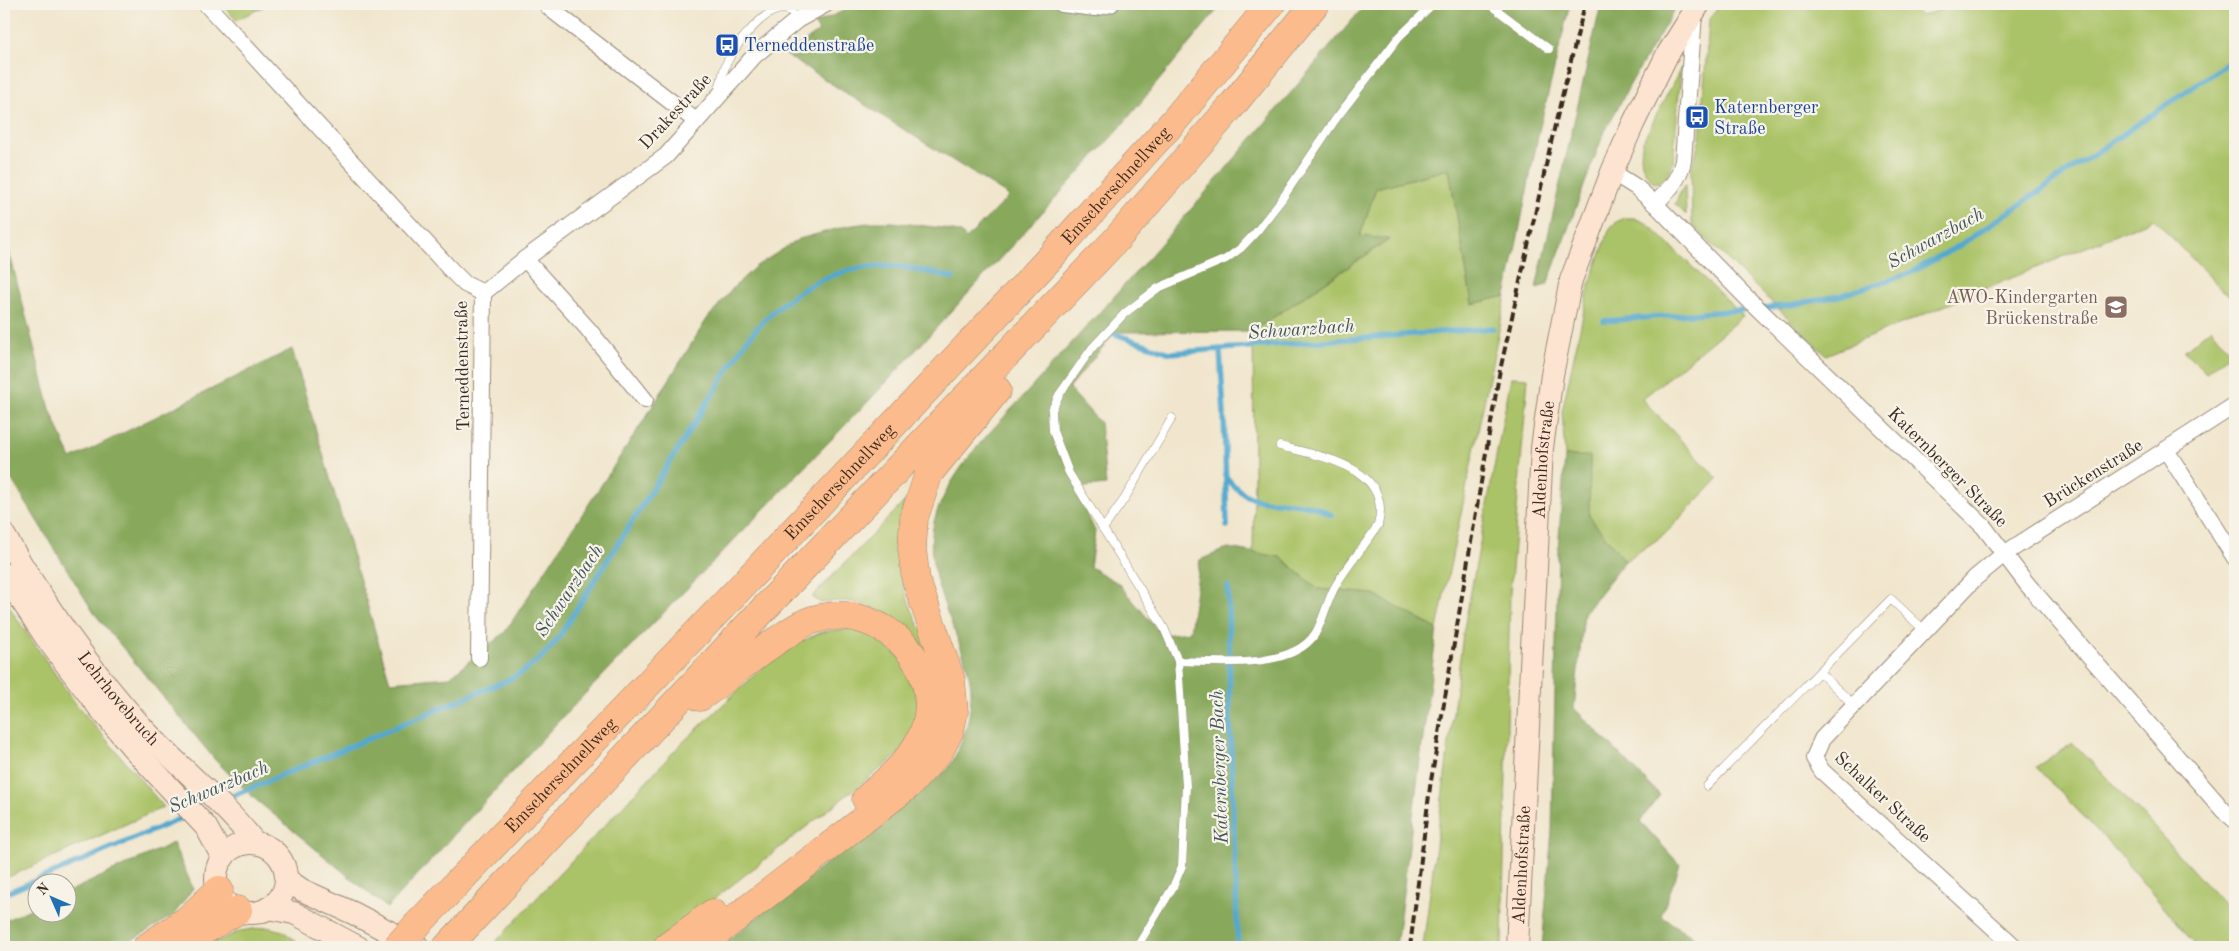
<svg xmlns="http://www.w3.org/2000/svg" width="2239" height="951" font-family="'Old Standard TT',serif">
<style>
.green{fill:#abc368;stroke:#737643}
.forest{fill:#88a95c;stroke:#626a3d}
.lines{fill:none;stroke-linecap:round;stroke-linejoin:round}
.stream{stroke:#52a8ce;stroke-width:5.5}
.lane-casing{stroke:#968876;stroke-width:9}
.street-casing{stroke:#968876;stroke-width:18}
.secondary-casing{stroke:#968876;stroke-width:24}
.highway-casing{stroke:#968876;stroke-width:29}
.lane{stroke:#fff;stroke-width:8}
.street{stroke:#fff;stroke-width:16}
.secondary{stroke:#fde4d1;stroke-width:22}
.highway{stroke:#fbbb8c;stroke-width:28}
.rail{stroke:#3b2a1e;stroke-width:4;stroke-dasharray:8 4;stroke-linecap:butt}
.highway-bridge-casing{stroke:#968876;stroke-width:29;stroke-linecap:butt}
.highway-bridge{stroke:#fbbb8c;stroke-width:28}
.labels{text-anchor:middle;stroke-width:4.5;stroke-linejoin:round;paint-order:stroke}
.transit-label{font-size:18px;fill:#164399;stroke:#f7f3e8;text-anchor:start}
.street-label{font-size:18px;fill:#3b2a1e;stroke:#f7f3e8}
.education-label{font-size:18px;fill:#785e54;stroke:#f7f3e8;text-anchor:end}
.water-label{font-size:19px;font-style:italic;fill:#43565c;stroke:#f7f3e8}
</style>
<rect width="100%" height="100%" fill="#f7f3e8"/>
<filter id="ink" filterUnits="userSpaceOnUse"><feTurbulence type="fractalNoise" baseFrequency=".02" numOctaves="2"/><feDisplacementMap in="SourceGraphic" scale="10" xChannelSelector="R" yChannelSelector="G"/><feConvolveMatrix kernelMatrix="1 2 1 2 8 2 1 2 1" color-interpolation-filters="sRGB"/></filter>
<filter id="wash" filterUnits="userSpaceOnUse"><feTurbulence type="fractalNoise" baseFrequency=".0096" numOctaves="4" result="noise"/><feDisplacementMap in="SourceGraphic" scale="20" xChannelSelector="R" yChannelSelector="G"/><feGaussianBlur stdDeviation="1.12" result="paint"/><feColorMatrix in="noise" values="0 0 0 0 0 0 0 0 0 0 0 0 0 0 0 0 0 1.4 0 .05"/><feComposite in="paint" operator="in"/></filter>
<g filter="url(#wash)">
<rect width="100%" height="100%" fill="#f1e6cd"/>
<!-- green -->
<g class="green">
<polygon points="222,4 269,4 236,20"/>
<polygon points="1720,4 1906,4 1921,16 1959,4 2235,4 2235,303 2154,219 1826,355 1692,225 1691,170 1700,138 1709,21"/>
<path d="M1681,68L1673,164C1669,173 1665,182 1654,183C1641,171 1639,158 1643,141Z"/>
<polygon points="1449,169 1472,304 1506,296 1437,629 1373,594 1318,589 1280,557 1253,553 1254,474 1253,331 1389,240 1360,236 1376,188"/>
<polygon points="1684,185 1685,185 1686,215 1675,204"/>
<polygon points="1625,218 1634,218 1648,224 1743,316 1642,399 1718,479 1664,535 1625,561 1589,516 1590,457 1565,456 1562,411 1590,283 1610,228 1616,222"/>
<polygon points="2211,328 2231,353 2206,373 2184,351"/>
<polygon points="1511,377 1528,378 1510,592 1502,947 1423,947 1463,634"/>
<path d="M905,501C901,517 897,534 898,551C898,585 916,620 931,650L926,652C909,624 878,604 844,601C836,601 828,602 821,603L812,597Z"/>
<polygon points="4,596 13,613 76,704 164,807 4,879"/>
<polygon points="845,629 867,633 905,660 919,705 913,732 898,755 653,947 491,947 680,745 764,666 798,643 822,632"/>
<polygon points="2073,743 2140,812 2235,917 2235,947 2197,947 2112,846 2036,767"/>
<polygon points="266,927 283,931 303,947 195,947 206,939 219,941 240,931"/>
</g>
<!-- forest -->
<g class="forest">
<polygon points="883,4 1222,4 1118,130 882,387 554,726 387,908 255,799 216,761 94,613 10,477 4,466 4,232 50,409 71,459 292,349 390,682 450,677 505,632 644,420 707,319 734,287 755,267 799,239 847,226 874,222 892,222 942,228 961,233 966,239 1009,196 786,55 819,31 814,24 848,9"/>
<path d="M1366,4H1570L1539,131L1506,296L1472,304L1449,169L1376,188L1360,236L1389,239L1253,331L1115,332L1069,388L1100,423L1106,485L1075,488L1095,531L1090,567L1118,583L1162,635L1190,632L1200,560L1228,548L1280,557L1318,589L1373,594L1437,629L1396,947H719L948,769C961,747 970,723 971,698C972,684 968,670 964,657C949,611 919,561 937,512C953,469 989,433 1020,400C1051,366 1081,332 1112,299C1199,202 1282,103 1366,4Z"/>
<polygon points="1601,4 1678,4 1632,81 1603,135 1547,285 1536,288"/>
<polygon points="1565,456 1590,456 1589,516 1625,561 1584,613 1574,708 1660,795 1640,821 1680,865 1661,916 1708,947 1542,947 1552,831 1558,550"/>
<polygon points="173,843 193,888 173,916 120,947 4,947 4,921 37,906 38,914 68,914 68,892"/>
</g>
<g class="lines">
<!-- stream -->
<g class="stream">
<polyline points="1762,308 1785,306 1839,296 1908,274 1962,244 2235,58"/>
<polyline points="1604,321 1753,309"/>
<polyline points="1115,334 1170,353 1493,328"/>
<polyline points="1220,350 1224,413 1227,526"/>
<path d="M1227,478C1255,513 1278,496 1314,507C1320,509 1326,513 1332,515"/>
<polyline points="1228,587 1230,723 1238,947"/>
<path d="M223,800L510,679C531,668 545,656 559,637L745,343C782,294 836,261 900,267C918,269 936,274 953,278"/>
<polyline points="4,894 189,815"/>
</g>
</g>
</g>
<g filter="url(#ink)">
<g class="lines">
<!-- lane casing -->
<g class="lane-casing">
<g id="lane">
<polyline points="1489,4 1549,49"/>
<path d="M719,89C722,80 723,70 727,62C735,47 768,0 790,11C793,13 795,18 797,20"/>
<polyline points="1103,529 1125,498 1172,418"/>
<path d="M1178,661C1217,662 1292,670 1315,634C1324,619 1327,600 1336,585C1348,564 1365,546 1378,525C1393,467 1320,456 1280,446"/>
<polyline points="1819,672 1854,705"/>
<polyline points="1707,786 1891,599 1924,630"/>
<polyline points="1137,947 1173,887 1182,866 1186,786 1178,661 1164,628 1069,473 1053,431 1052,410 1059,395 1092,348 1125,313 1158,288 1226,259 1241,248 1257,231 1282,199 1335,120 1398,38 1433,4"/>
</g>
</g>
<!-- street casing -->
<g class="street-casing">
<g id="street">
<polyline points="206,4 451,270 465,284 483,293 479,658"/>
<polyline points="546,4 552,10 696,121"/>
<polyline points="1062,4 1095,8 1111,4"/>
<polyline points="1612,172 1636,187 1655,204 1744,295 1984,527 2027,584 2223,810 2235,820"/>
<path d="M1655,204C1668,191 1679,180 1683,161L1694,14"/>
<polyline points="525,259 588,329 645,400"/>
<polyline points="483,293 525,259 666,156 755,55 797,20 826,4"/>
<polyline points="2166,450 2235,558"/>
<polyline points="2015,947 1822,771 1814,758 1822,739 1975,578 2004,554 2235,405"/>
</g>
</g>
<!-- secondary casing -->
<g class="secondary-casing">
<g id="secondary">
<path id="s1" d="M4,535C43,602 89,668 141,726C178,767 222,800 255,843"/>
<polyline points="4,574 47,639 98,706 132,747 206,827 223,858"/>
<circle cx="251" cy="878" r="35"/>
<polyline points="286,879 302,890 353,913 418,947"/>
<polyline points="268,908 294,913 358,947"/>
<path id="s2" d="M1517,947L1542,448L1552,375L1571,280L1612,172L1633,124L1667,55L1699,4"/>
</g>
</g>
<!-- highway casing -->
<g class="highway-casing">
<g id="highway">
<path d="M700,697C726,679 750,659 776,641C790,632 803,621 820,618C883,603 947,668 924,731C913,760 888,779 866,799"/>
<path id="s3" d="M418,924L737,591L1049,259L1174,121L1271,4"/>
<polyline points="147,947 187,920 219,890"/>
<polyline points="177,947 238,910"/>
<polyline points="447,947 760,613 1115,241 1230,108 1315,4"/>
<polyline points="667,947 713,913"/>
<polyline points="698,947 909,785 940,750 950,730 954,712 951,680 916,580 912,549 914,518 929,473 997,390"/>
</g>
</g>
<!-- lane -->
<use href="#lane" class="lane"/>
<!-- street -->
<use href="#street" class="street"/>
<!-- secondary -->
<use href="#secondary" class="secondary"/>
<!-- highway -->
<use href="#highway" class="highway"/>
<!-- rail -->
<polyline class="rail" points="1410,947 1430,787 1499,375 1555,125 1585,4"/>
<!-- highway-bridge casing -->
<g class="highway-bridge-casing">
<polyline id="highway-bridge" points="397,947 418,924"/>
</g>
<!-- highway-bridge -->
<use href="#highway-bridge" class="highway-bridge"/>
</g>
</g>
<!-- icons -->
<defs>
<g id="bus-square" transform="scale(1.25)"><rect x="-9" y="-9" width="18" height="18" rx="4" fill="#1a4fb4" stroke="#f7f3e8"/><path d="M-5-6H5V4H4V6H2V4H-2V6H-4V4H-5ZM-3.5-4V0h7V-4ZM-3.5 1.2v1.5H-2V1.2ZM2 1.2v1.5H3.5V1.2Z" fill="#fff"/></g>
<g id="school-square" transform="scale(1.25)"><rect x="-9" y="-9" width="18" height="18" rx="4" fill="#8d6e63" stroke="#f7f3e8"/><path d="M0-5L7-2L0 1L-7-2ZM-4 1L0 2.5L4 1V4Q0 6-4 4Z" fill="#fff"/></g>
</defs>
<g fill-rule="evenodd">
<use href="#bus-square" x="727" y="45"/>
<use href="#bus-square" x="1697" y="117"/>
<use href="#school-square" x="2116" y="307"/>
</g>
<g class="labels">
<!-- transit labels -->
<g class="transit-label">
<text x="744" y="51">Terneddenstraße</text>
<text x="1714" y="113">Katernberger<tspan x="1714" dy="21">Straße</tspan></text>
</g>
<!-- street labels -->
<g class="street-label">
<text transform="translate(675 111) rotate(-47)" y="6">Drakestraße</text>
<text dy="6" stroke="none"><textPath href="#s3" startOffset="1016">Emscherschnellweg</textPath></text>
<text transform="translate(462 366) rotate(-91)" y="6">Terneddenstraße</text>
<text dy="6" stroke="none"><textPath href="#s2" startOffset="488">Aldenhofstraße</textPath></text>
<text transform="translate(1948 467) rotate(45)" y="6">Katernberger Straße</text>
<text transform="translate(2093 473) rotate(-32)" y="6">Brückenstraße</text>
<text dy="6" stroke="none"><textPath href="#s3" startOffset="611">Emscherschnellweg</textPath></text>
<text dy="6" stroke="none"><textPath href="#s1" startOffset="200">Lehrhovebruch</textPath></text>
<text dy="6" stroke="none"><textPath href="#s3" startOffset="206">Emscherschnellweg</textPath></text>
<text transform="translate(1883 797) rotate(43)" y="6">Schalker Straße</text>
<text dy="6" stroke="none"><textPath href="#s2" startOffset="82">Aldenhofstraße</textPath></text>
</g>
<!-- education labels -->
<g class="education-label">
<text x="2098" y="303">AWO-Kindergarten<tspan x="2098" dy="21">Brückenstraße</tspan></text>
</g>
<!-- water labels -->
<g class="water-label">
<text transform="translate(1935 237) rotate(-29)" y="7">Schwarzbach</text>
<text transform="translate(1301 328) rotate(-4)" y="7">Schwarzbach</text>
<text transform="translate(568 590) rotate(-56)" y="7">Schwarzbach</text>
<text transform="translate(1218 767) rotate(-92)" y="7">Katernberger Bach</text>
<text transform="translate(218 786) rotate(-23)" y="7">Schwarzbach</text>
</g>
</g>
<!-- margin -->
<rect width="2239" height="951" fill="none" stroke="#f7f3e8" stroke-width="20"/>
<!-- north arrow -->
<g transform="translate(52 898) rotate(315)"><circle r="24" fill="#f7f3e8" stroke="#aca397"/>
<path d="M0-4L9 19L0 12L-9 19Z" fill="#1f6fb2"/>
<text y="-8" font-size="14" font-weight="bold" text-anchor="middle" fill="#3b2a1e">N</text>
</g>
</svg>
